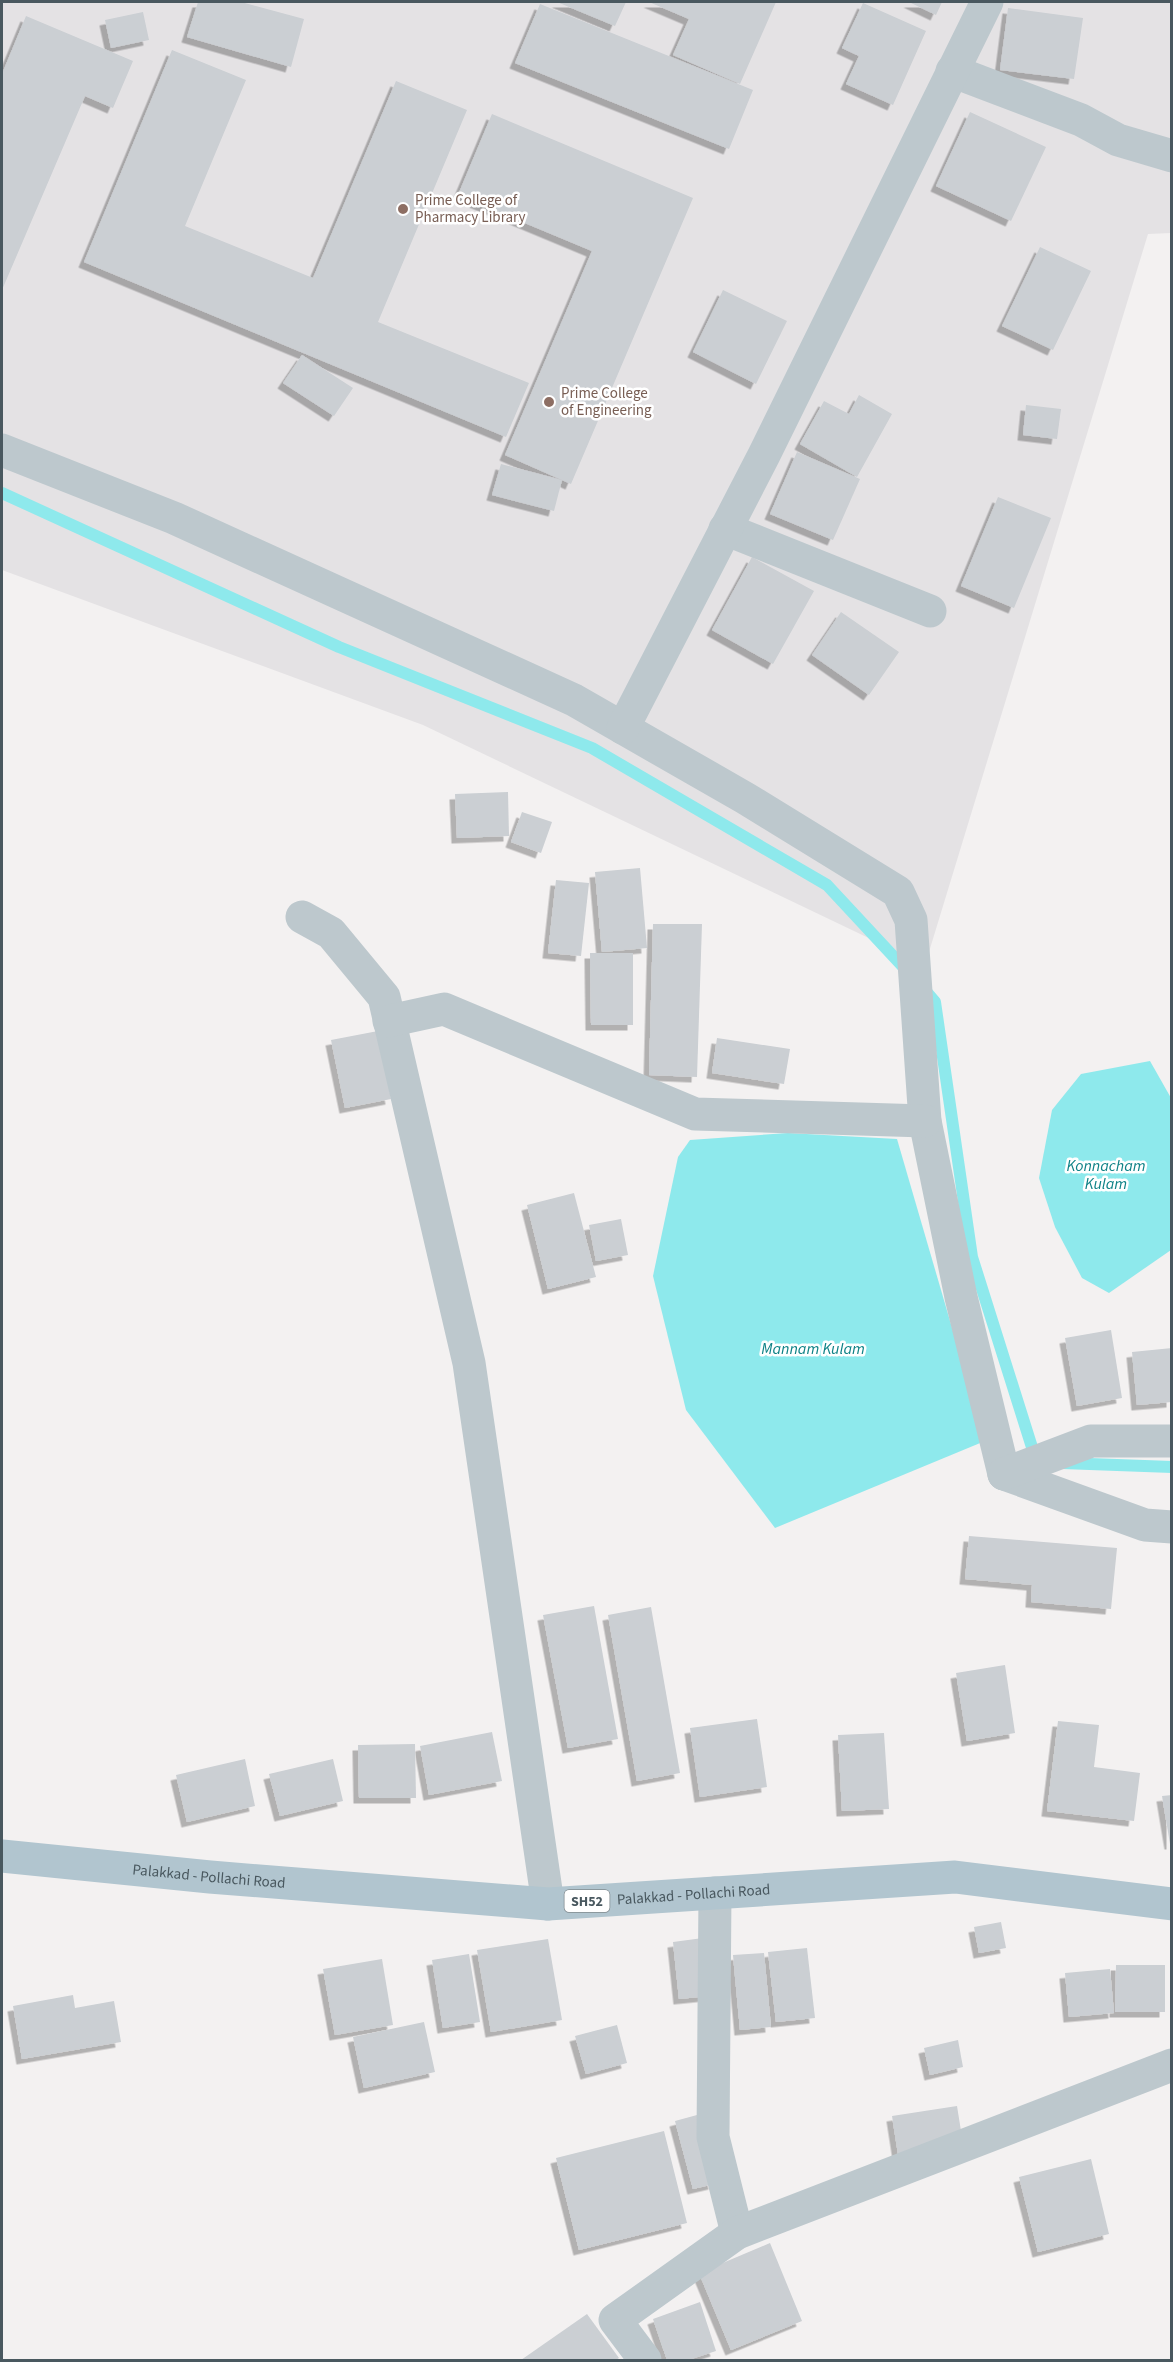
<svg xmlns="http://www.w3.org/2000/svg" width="1173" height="2362" font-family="'Source Sans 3',sans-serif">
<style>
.education{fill:#e4e2e4}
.water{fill:#8ee9ec}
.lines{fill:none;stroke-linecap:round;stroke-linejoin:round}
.stream{stroke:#8ee9ec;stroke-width:12}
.building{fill:#cbcfd3;filter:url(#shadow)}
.street{stroke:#bdc8cd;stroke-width:33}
.primary{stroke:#b1c5cf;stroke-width:33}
.education-dot{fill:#8d6e63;stroke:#fff;stroke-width:2}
.labels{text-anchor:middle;stroke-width:5;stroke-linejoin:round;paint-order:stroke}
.shield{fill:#fff;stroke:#808a8f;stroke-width:1.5}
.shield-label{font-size:14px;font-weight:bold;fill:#49585f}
.education-label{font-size:15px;fill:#785e54;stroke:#fff;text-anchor:start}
.street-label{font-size:15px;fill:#49585f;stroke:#fff}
.water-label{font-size:16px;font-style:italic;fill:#0e8286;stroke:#fff}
</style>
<defs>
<filter id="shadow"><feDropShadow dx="-5.5" dy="5.5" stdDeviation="0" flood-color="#0004"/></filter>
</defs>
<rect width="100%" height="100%" fill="#f3f1f1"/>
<!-- education -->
<polygon class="education" points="2,2 1171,2 1171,233 1148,234 925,965 423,725 2,570"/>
<!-- water -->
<g class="water">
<polygon points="1150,1061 1171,1098 1171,1250 1109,1293 1082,1278 1055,1227 1039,1178 1052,1110 1081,1074"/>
<polygon points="788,1133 897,1139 985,1441 775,1528 686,1410 653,1276 678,1157 690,1140"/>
</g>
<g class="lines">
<!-- stream -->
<g class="stream">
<polyline points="2,493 339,647 592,748 827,885 907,971"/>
<polyline points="923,988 935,1002 972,1257 1036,1460"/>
<polyline points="1062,1463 1172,1467"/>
</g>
</g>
<!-- building -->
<g class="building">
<polygon points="198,2 241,2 304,19 291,67 187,37"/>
<polygon points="557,2 626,2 615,26"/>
<polygon points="649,2 776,2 740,84 673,55 689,19"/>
<polygon points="909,2 942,2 936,15"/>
<polygon points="863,3 926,31 893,105 846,84 859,56 842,48"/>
<polygon points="540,4 753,90 729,149 515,63"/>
<polygon points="1008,8 1083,18 1074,79 1000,70"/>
<polygon points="143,12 149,40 111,48 105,20"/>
<polygon points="26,16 133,61 113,108 85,96 2,290 2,74"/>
<polygon points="172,50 246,80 185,226 313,278 396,81 467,110 378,322 529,383 506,437 84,262"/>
<polygon points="970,112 1046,147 1011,221 936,186"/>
<polygon points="492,114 693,198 571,484 505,455 592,251 458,195"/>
<polygon points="1040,247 1091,271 1053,350 1002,326"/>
<polygon points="723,290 787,321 756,384 693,352"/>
<polygon points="302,355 353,388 334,416 283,383"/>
<polygon points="859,395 892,414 857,477 800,444 824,401 849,414"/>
<polygon points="1026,405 1061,409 1057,439 1023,435"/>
<polygon points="797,452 860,479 833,540 770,514"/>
<polygon points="501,464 562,480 554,511 492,495"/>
<polygon points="998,497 1051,518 1014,608 961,586"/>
<polygon points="752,557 814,591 773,664 712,630"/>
<polygon points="841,612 899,652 869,695 812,655"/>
<polygon points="508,792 509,836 457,838 455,794"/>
<polygon points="522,812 552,822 541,853 511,842"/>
<polygon points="640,868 647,948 602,952 595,872"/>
<polygon points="556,880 589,883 581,956 548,953"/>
<polygon points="653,924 702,924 697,1077 649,1075"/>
<polygon points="590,953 633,953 633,1025 591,1025"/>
<polygon points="378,1031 391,1099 345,1108 331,1040"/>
<polygon points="717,1038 790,1049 784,1084 712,1073"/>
<polygon points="574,1193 596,1277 548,1289 527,1205"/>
<polygon points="621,1219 628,1255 596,1261 589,1225"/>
<polygon points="1111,1330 1122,1398 1077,1406 1065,1338"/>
<polygon points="1172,1348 1172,1402 1137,1405 1132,1352"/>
<polygon points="969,1536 1117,1548 1111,1609 1031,1602 1032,1585 965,1579"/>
<polygon points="594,1606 618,1739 568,1748 543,1615"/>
<polygon points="651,1607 680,1773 637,1781 608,1615"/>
<polygon points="1005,1665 1015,1733 967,1741 956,1673"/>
<polygon points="757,1719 767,1787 700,1797 690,1728"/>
<polygon points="1058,1721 1099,1725 1094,1767 1140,1773 1134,1821 1047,1811"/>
<polygon points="492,1732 502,1781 429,1795 420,1746"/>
<polygon points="884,1733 889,1809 842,1811 838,1735"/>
<polygon points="415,1744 416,1798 359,1798 358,1745"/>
<polygon points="245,1759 255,1806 187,1822 176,1775"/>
<polygon points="333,1759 343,1801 280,1816 269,1774"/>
<polygon points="1172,1795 1172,1844 1170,1844 1162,1796"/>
<polygon points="1001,1922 1006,1948 979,1953 974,1927"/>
<polygon points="703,1938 709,1996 679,1999 673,1942"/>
<polygon points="548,1939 562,2020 491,2032 477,1950"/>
<polygon points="807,1948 815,2018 776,2022 768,1952"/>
<polygon points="764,1953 771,2027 740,2030 733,1955"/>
<polygon points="469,1954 480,2022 443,2028 432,1960"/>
<polygon points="382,1959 393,2025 335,2035 323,1969"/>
<polygon points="1116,1965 1165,1965 1165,2012 1115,2012"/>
<polygon points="1110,1969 1114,2013 1069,2017 1065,1973"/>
<polygon points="73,1995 75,2008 114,2001 121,2042 22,2059 13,2006"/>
<polygon points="424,2022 435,2072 364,2088 353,2037"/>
<polygon points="617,2025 627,2063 586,2074 575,2036"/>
<polygon points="958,2040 963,2067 930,2075 924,2048"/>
<polygon points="957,2106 965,2156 900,2167 892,2116"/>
<polygon points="697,2115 714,2184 693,2189 675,2121"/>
<polygon points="664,2131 687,2223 579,2250 556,2158"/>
<polygon points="1091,2159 1109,2234 1038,2252 1019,2177"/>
<polygon points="770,2243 802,2321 731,2350 699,2273"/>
<polygon points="700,2302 716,2351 688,2360 667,2360 653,2319"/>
<polygon points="587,2314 619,2358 616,2360 521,2360"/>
</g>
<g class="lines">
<!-- street -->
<g class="street">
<polyline points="952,71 1081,120 1118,140 1172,156"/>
<polyline points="2,450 174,518 574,700 745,798 898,892 911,920 925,1121 961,1297 1004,1474"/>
<polyline points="725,529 930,611"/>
<polyline points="623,728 764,455 987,2"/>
<polyline points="302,917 331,933 384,997 469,1363 548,1904"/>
<polyline points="389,1021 444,1009 695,1114 925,1121"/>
<polyline points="1004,1474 1145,1525 1172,1527"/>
<polyline points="1004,1474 1091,1441 1172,1441"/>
<polyline points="715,1893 713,2137 737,2233"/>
<polyline points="645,2360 615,2320 737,2233 1172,2065"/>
</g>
<!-- primary -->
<path class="primary" id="s1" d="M2,1856L210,1877L548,1904L955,1877L1172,1904"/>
</g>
<!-- markers -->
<g class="education-dot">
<circle cx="403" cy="209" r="6"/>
<circle cx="549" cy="402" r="6"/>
</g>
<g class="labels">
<!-- shield labels -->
<rect class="shield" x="564.5" y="1890" width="45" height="22" rx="4.5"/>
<g class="shield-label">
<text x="587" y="1906">SH52</text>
</g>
<!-- education labels -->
<g class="education-label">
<text x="415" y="205">Prime College of<tspan x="415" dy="17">Pharmacy Library</tspan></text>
<text x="561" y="398">Prime College<tspan x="561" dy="17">of Engineering</tspan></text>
</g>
<!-- street labels -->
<g class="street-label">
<text dy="5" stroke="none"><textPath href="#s1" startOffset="208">Palakkad - Pollachi Road</textPath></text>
<text dy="5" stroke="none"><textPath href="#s1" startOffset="694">Palakkad - Pollachi Road</textPath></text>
</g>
<!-- water labels -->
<g class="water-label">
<text x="1106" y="1171">Konnacham<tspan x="1106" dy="18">Kulam</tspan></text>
<text x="813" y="1354">Mannam Kulam</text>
</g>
</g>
<!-- border -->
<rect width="1173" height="2362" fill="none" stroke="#49585f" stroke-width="6"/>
</svg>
